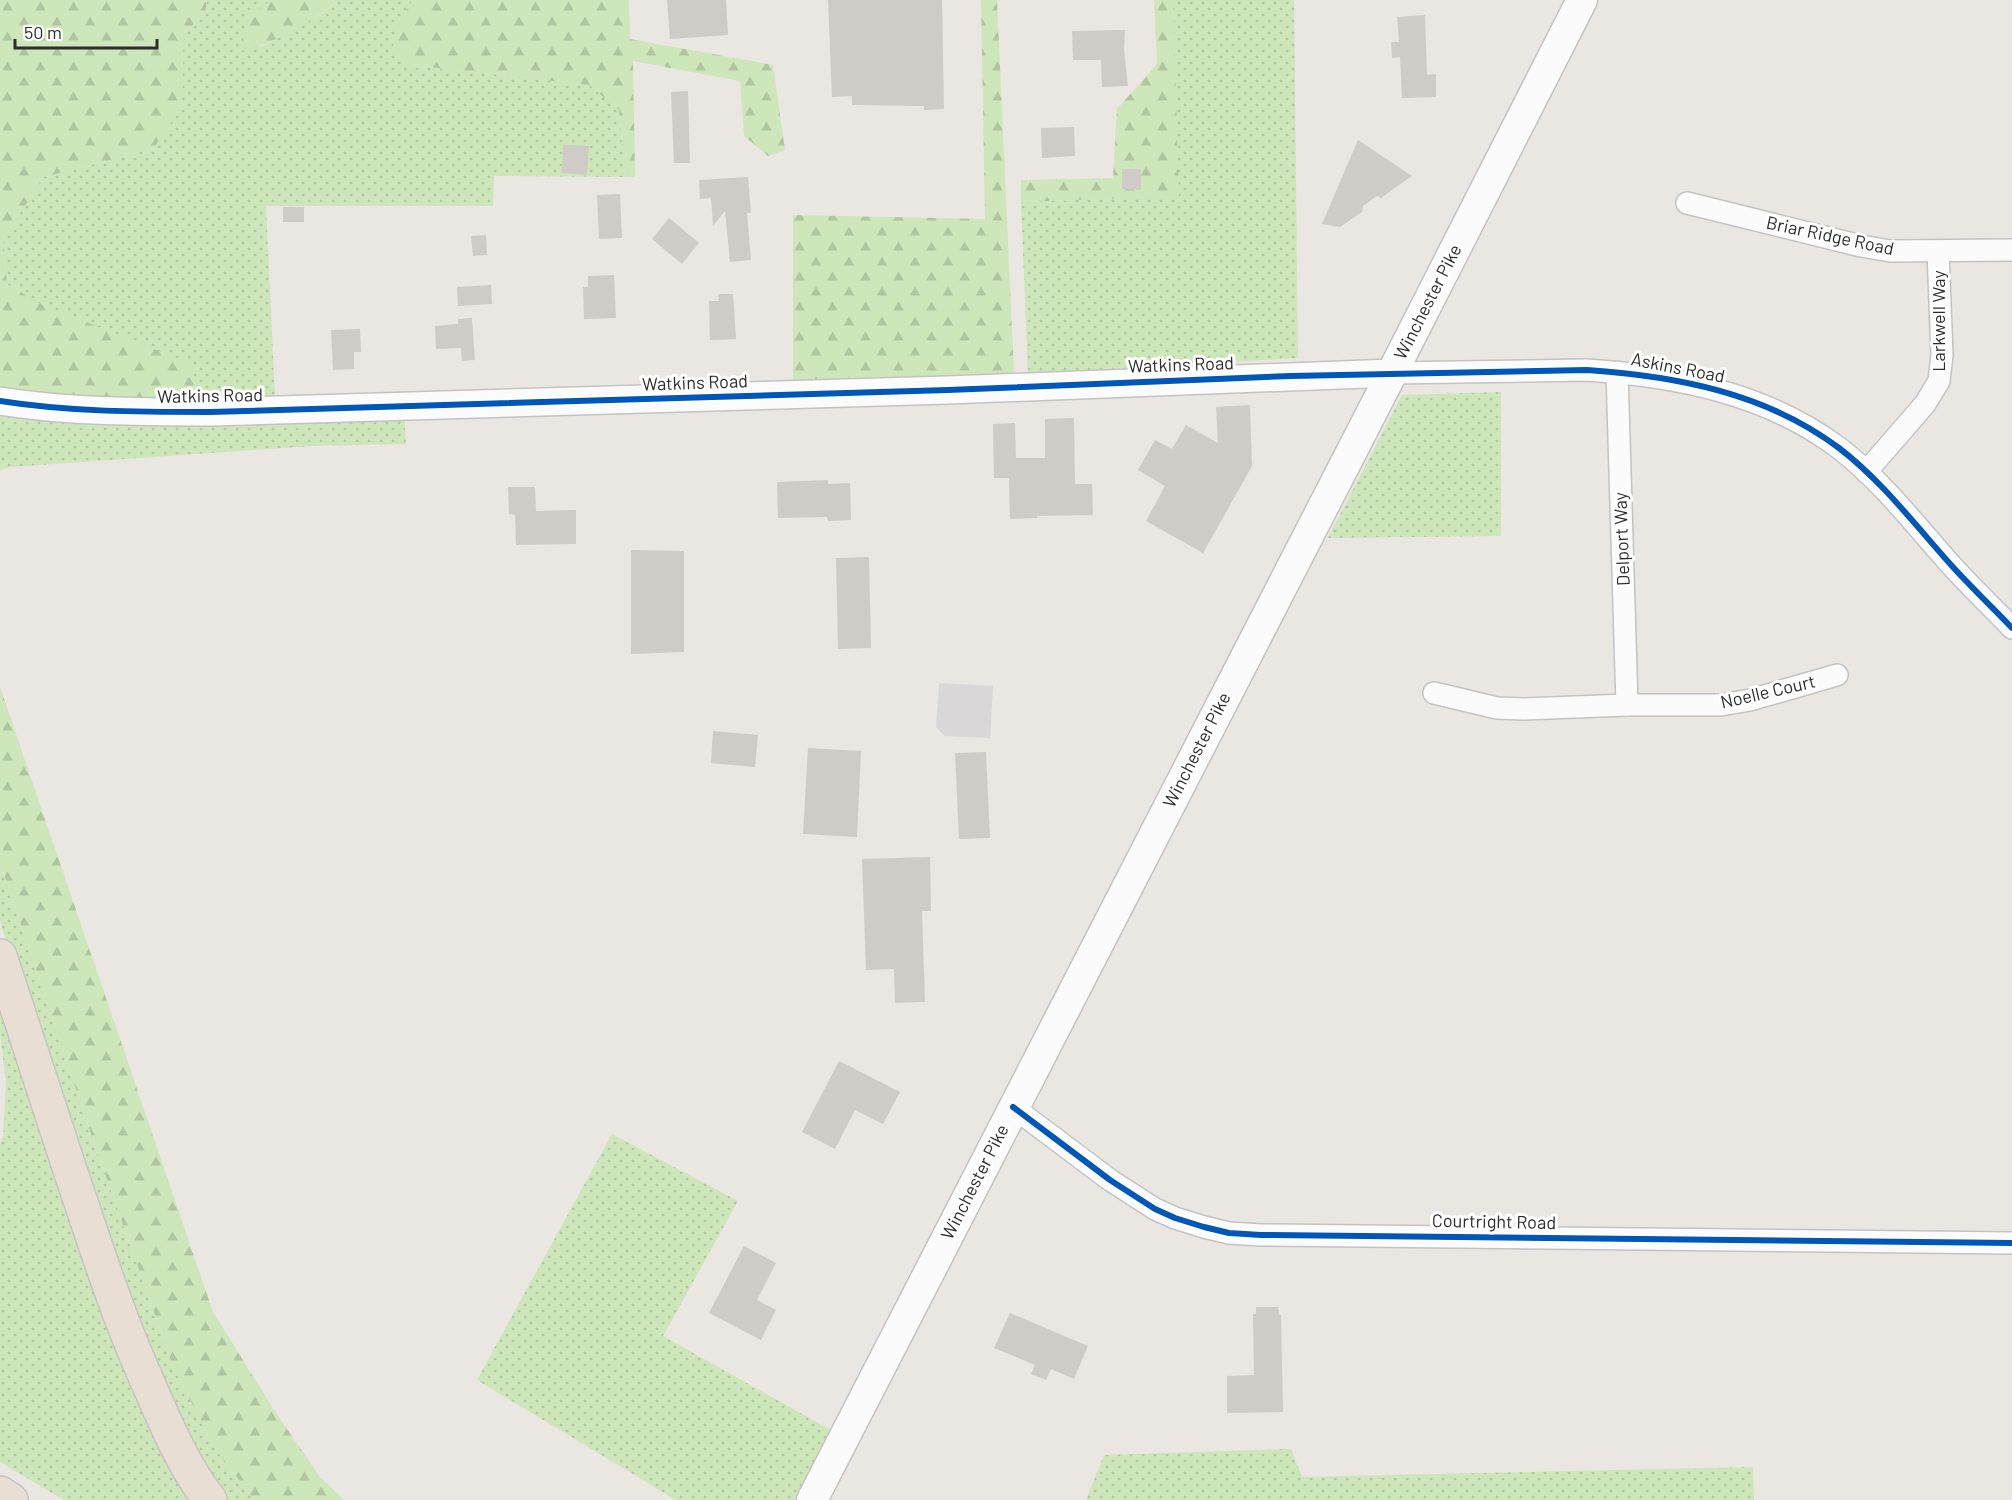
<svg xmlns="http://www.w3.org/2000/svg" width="2012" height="1500" font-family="Barlow,sans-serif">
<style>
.industrial{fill:#dad7d9}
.grass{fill:url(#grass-dots)}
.forest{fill:url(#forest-firs)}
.building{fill:#cfccc8}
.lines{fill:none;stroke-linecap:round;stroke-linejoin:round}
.minor-casing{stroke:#c4c3c3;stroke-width:24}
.tertiary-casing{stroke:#c4c3c3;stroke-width:30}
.secondary-casing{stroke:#c4c3c3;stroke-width:33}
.motorway-casing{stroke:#c6c4c2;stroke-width:36}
.minor{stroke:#fcfbfb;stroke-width:21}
.tertiary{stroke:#fcfbfb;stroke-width:27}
.secondary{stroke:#fcfbfb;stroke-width:30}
.motorway{stroke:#e9ded4;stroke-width:33}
.cycleway-casing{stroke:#fff;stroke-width:10}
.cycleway{stroke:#0057b8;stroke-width:6}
.labels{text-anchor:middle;stroke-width:6;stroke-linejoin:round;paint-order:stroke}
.street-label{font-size:18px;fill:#2c2c2c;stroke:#fff}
</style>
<defs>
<pattern id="grass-dots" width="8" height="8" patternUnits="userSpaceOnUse" patternTransform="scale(1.5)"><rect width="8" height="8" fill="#cde6ba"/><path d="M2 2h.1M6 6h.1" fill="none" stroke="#b0c5a0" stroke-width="1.8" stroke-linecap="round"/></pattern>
<pattern id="forest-firs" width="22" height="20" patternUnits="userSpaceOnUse" patternTransform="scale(1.5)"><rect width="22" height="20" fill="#cde6ba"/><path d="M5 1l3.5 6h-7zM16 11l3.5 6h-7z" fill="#b0c5a0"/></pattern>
</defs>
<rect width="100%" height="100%" fill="#eae6e2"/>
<!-- industrial -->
<polygon class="industrial" points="939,683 993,686 990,738 945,736 936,727"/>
<!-- grass -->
<g class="grass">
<polygon points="207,0 271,0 249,18 260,47 323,13 340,0 413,0 396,24 411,65 590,85 619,110 625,177 494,176 493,206 266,206 275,398 199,400 7,284 3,239 44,177 153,149 182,64 184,33 205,14"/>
<polygon points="1173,0 1294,0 1298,358 1028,374 1021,202 1178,196"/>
<polygon points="1501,392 1501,536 1328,538 1402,395"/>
<polygon points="0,413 404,415 406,444 311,446 11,467 0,470"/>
<polygon points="0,862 92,1137 173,1366 214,1447 254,1500 225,1500 169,1408 101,1230 0,921"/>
<polygon points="0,981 202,1500 64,1500 0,1462 0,1144 3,1137 6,1083 0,1033"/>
<polygon points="612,1134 738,1201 663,1336 834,1432 797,1500 676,1500 477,1380"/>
<polygon points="1291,1449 1302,1477 1753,1467 1754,1500 1086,1500 1104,1455"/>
</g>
<!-- forest -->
<g class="forest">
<polygon points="0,0 207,0 205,14 184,33 182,108 153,149 44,177 3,239 7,284 41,304 192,364 199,400 95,399 0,387"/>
<path d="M271,0H340C310,22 275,44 238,52L249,18Z"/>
<polygon points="413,0 629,0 630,39 773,65 785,150 768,156 744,136 740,81 633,61 635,177 625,177 619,110 589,85 411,65 392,51 396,24"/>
<polygon points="981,0 997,0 1014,374 793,384 793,215 985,219"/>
<polygon points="1154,0 1173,0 1179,196 1021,202 1021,180 1113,178 1117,109 1157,64"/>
<polygon points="0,687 213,1312 274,1410 320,1477 344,1500 254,1500 214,1447 173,1366 92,1137 0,862"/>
</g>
<!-- building -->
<g class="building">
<polygon points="667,0 726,0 728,35 670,39"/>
<polygon points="828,0 942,0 944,109 924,110 924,106 852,105 852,96 832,97"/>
<polygon points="1425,15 1427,75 1436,74 1436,97 1402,98 1400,57 1392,58 1391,42 1399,42 1397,17"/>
<polygon points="1125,30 1124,49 1128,86 1102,87 1101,60 1073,60 1072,31"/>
<polygon points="688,91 690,163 674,163 671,92"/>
<polygon points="1074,127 1075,156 1042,158 1041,128"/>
<polygon points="1358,140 1412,176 1381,198 1377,196 1363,206 1362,212 1340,227 1322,224"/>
<polygon points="563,145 589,146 587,175 562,173"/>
<polygon points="1122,169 1141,169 1141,190 1122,189"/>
<polygon points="748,177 751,213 747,213 751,260 730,262 725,211 713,226 711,198 700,199 699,180"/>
<polygon points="620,194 622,238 599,239 597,195"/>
<rect x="283" y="207" width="21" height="15"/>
<polygon points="669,218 699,243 682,264 652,239"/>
<polygon points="486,235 487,255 473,256 471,236"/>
<polygon points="614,275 616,318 584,319 583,287 588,287 588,276"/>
<polygon points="491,285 492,304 458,306 457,287"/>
<polygon points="718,294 733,294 736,339 710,340 709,301 719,301"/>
<polygon points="472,318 475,360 462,361 461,348 436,349 435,326 458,324 458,319"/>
<polygon points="360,329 361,352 354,352 354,369 333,370 331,330"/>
<polygon points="1250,405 1252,466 1203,553 1146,521 1165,486 1138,470 1155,440 1172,449 1186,425 1218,443 1216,407"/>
<polygon points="1074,418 1075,484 1092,484 1093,515 1037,516 1037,518 1010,519 1009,478 994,478 993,424 1015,423 1016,458 1045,458 1045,419"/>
<polygon points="828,480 828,484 850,483 851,520 828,521 827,517 778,518 777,482"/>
<polygon points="508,487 535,487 536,511 576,510 576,544 516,545 515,515 509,514"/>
<polygon points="631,550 684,551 684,652 631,654"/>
<polygon points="869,557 871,648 838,649 836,558"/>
<polygon points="713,731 758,735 755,767 711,763"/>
<polygon points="808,748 861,751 857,837 803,834"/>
<polygon points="986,752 990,838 959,839 955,753"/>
<polygon points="930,857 931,911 922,911 925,1002 895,1003 894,969 866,970 862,859"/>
<polygon points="839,1061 900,1092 883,1124 855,1110 835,1149 802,1132"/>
<polygon points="744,1246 776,1263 757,1300 776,1310 761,1340 709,1313"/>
<polygon points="1256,1307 1278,1307 1279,1315 1281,1315 1283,1412 1227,1413 1227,1376 1254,1375 1253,1314 1256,1314"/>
<polygon points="1010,1313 1088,1346 1074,1379 1051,1369 1046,1380 1031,1374 1035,1365 994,1348"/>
</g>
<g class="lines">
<!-- minor casing -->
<g class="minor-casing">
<g id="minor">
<polyline points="1687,203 1861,246 1890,251 2012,250"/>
<polyline points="1617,372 1627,705"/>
<path d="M1392,373L1587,370C1676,376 1766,393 1839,448C1882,481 1916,526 1952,566C1971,587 1992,607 2012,628"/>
<polyline points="1866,472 1925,404 1939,381 1942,355 1938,251"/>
<polyline points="1434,693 1497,708 1523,709 1627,705 1721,705 1750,700 1837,675"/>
<polyline points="1013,1107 1110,1180 1155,1209 1175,1218 1204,1227 1229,1233 1261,1235 2012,1243"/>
</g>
</g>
<!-- tertiary casing -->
<g class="tertiary-casing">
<path id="tertiary" d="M0,401C70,412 140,412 210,412L948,390L1392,373"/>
</g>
<!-- secondary casing -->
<g class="secondary-casing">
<polyline id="secondary" points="812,1500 1392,373 1582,0"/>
</g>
<!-- motorway casing -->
<g class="motorway-casing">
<g id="motorway">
<path d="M0,956C24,1029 48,1102 72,1176C95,1243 116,1311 145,1376C163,1417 182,1465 210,1500"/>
<polyline points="0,1493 11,1500"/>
</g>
</g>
<!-- minor -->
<use href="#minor" class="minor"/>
<!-- tertiary -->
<use href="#tertiary" class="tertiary"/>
<!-- secondary -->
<use href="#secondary" class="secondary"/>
<!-- motorway -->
<use href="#motorway" class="motorway"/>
<!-- cycleway casing -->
<g class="cycleway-casing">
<g id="cycleway">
<path d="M0,401C70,412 140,412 210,412L948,390L1291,376L1587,370C1676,376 1766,393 1839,448C1882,481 1916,526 1952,566C1971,587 1992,607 2012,628"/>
<polyline points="1013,1107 1110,1180 1155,1209 1175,1218 1204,1227 1229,1233 1261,1235 2012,1243"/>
</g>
</g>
<!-- cycleway -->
<use href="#cycleway" class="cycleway"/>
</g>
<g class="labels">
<!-- street labels -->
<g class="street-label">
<text transform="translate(1830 236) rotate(12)" y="6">Briar Ridge Road</text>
<text transform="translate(1428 302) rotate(-63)" y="6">Winchester Pike</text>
<text transform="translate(1939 321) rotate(-90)" y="6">Larkwell Way</text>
<text transform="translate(1181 365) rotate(-2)" y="6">Watkins Road</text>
<text transform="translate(1678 368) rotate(11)" y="6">Askins Road</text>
<text transform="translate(695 383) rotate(-2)" y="6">Watkins Road</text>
<text transform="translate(210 396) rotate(-1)" y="6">Watkins Road</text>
<text transform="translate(1622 539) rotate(-92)" y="6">Delport Way</text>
<text transform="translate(1768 692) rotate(-13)" y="6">Noelle Court</text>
<text transform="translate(1197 750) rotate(-63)" y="6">Winchester Pike</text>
<text transform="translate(975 1182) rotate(-63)" y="6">Winchester Pike</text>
<text transform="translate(1494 1222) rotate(1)" y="6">Courtright Road</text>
</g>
</g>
<!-- scale -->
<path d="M15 39v9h142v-9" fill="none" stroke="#2c2c2c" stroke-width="3"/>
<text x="24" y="39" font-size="18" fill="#2c2c2c" stroke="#ffffff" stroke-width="4.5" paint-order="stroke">50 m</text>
</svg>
